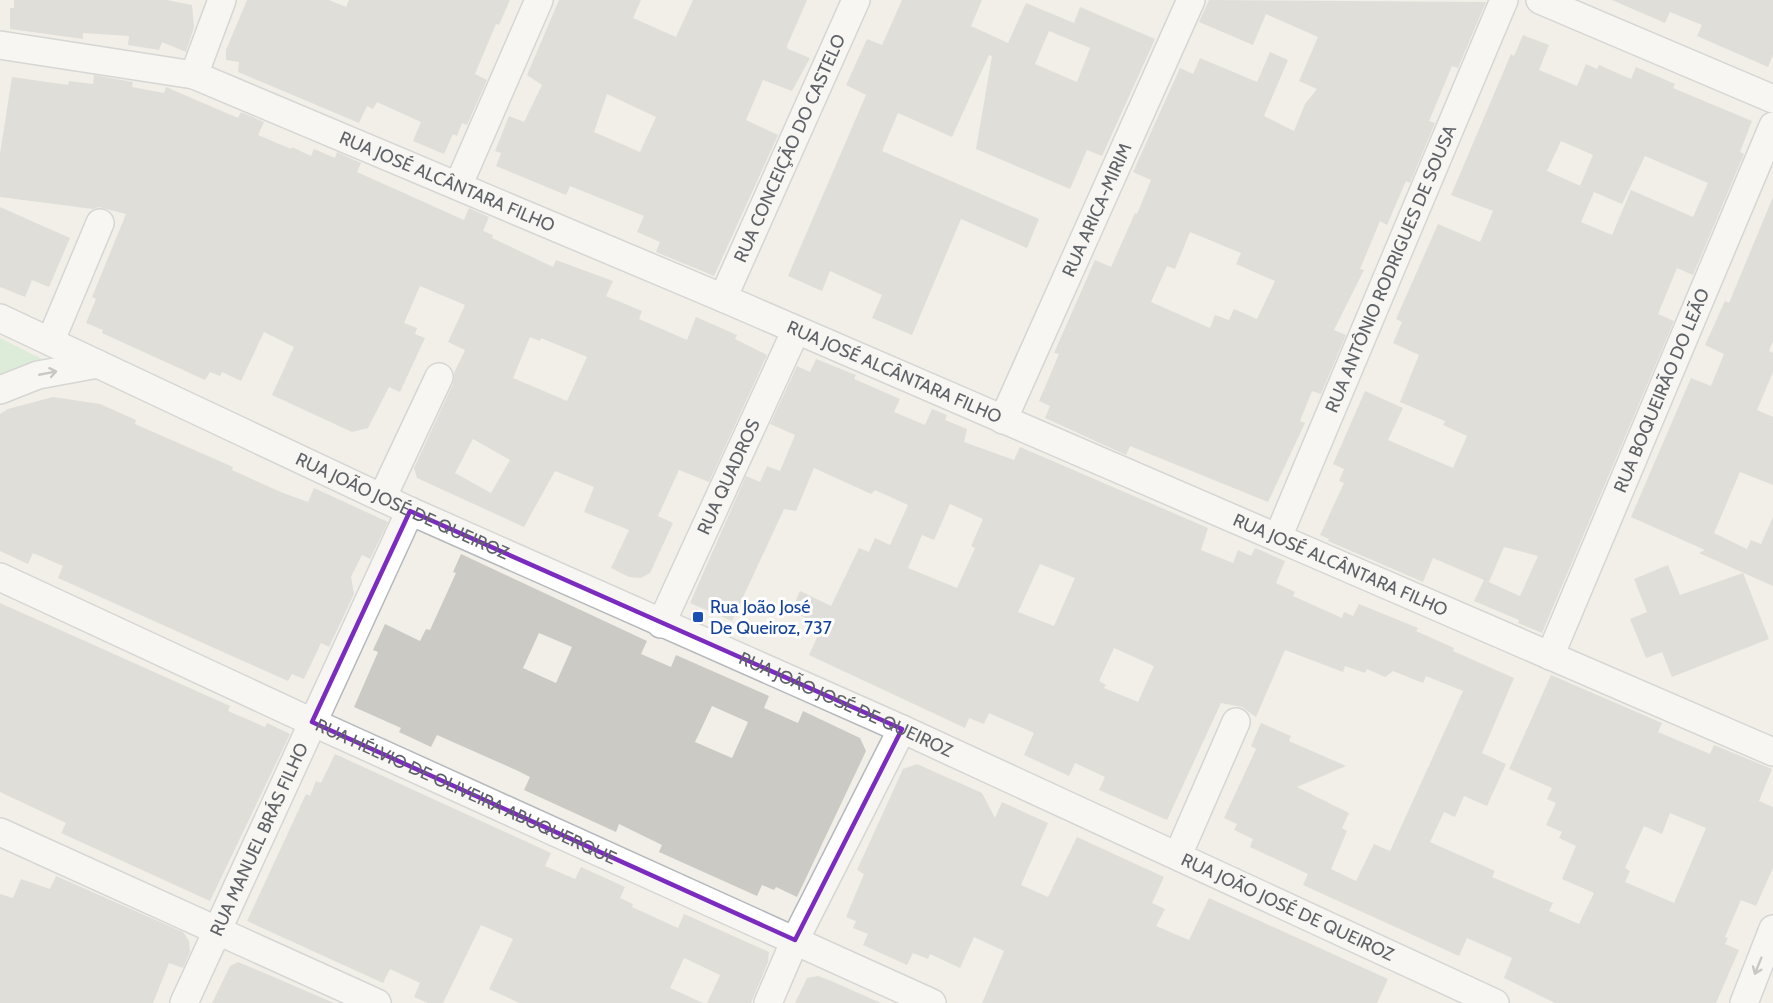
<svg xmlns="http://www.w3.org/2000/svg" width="1773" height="1003" font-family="Cabin,sans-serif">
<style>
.green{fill:#c5e8c5}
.building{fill:#cccac5;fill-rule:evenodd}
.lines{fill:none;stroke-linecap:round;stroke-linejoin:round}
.minor-casing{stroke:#b5b8bc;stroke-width:30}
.minor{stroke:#fff;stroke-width:27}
.oneway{stroke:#979a9d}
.marked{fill:none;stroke:#7b2cbf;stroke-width:4.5;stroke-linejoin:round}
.transit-dot{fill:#1a4fb4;stroke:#fff;stroke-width:2}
.labels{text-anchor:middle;stroke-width:6;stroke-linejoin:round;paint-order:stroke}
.street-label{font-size:18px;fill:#5f6368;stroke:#fff}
.transit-label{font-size:18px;fill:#164399;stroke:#fff;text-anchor:start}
</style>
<rect width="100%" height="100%" fill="#f1efe8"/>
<!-- green -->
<polygon class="green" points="0,338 42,359 0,381"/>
<!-- building -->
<g class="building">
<polygon points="14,0 167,0 192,5 194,27 186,52 162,42 159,50 128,45 129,36 83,33 83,39 10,29 10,8 14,8"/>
<polygon points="247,0 329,0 346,7 349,0 510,0 499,25 496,24 475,74 487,80 467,125 462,123 457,136 453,134 444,154 413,141 421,122 377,102 373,109 367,106 359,123 238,72 239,62 226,60 226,50"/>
<path d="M559,0H641L633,18L676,37L693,0H807L787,46L788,49L810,58L792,91L763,80L746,120L778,135L714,276L656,252L660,242L637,232L644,216L570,186L566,195L496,166L501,153L495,151L509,116L524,122L542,85L527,75ZM607,94L656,117L640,152L594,132Z"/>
<path d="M902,0H982L971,26L1008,43L1026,3L1074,23L1080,7L1155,39L1102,156L1087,150L1070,189L976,149L992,56L989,55L952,137L898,113L882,151L1039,219L1027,248L961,219L912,335L872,318L882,295L830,271L822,291L788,276L866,95L846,85L867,39L882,45ZM1049,31L1090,48L1077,82L1035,64Z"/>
<path d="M1209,0L1486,2L1458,68L1452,66L1429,121L1435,123L1410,183L1406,181L1387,225L1380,221L1360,269L1364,270L1334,330L1346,335L1321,394L1312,391L1300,421L1305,423L1268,502L1130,446L1126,455L1045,418L1050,406L1039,401L1059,354L1054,353L1095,260L1111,267L1135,213L1137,214L1151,180L1133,172L1180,68L1193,74L1200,58L1257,82L1270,52L1288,60L1264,116L1294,131L1305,104L1317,89L1299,81L1318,37L1266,14L1253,45L1199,22ZM1190,232L1241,253L1236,264L1275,281L1257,319L1234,309L1229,320L1215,315L1210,328L1151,302L1167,266L1175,269Z"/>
<polygon points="1612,0 1773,0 1773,55 1768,67 1697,36 1702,25 1670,12 1665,23"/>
<path d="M1523,35L1549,45L1539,70L1577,86L1586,64L1597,69L1599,65L1631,79L1636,67L1675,84L1673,88L1752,121L1740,152L1744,154L1693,275L1677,268L1658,314L1674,321L1542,633L1518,623L1519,620L1474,601L1484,580L1433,558L1423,582L1328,541L1329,539L1320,535L1344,483L1339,481L1344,469L1333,464L1365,391L1403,408L1388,440L1453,468L1467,436L1443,425L1445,421L1400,402L1419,355L1393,343L1402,322L1396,319L1438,224L1480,242L1493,211L1451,195L1511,54L1514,56ZM1561,141L1593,155L1580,186L1622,204L1645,156L1708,183L1693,217L1631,190L1612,235L1581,222L1594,192L1547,171ZM1504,547L1538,556L1520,596L1484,580L1489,582Z"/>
<path d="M94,75L133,82L132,87L164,93L166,87L238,118L241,112L264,122L258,135L291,149L292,147L311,156L314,149L335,158L337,152L361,163L357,172L464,220L469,208L489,217L483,231L493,235L492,238L553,267L556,260L613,281L606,296L642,311L639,319L687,340L696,317L737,335L735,339L767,355L709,482L679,470L658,516L673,523L650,573L641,578L629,577L611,568L629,530L584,512L594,487L555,471L524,527L417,478L414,468L453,384L454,373L465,350L448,342L465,305L420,286L404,323L417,328L415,334L425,338L400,392L389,387L368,428L352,432L272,395L294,347L264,332L241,381L222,372L220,376L210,372L205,380L102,333L103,330L86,323L96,299L92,297L126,214L99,207L93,209L0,197V154L12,77L68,85L69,81L93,84ZM530,337L540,341L541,338L587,357L567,401L513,378ZM473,439L510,460L491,493L455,473Z"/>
<polygon points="1773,197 1773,341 1769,351 1773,353 1773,372 1757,410 1773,417 1773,485 1740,472 1714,533 1747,549 1751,540 1761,544 1773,517 1773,586 1699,553 1705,550 1631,517 1691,378 1711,386 1724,354 1705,345 1725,301 1729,303"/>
<polygon points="0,207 70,238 49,287 32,280 25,297 0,287"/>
<path d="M816,359L856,375L854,379L900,399L894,412L925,425L932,409L947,415L945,420L967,429L964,442L1014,460L1020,447L1208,528L1201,550L1233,563L1238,550L1251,556L1255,548L1285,561L1276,583L1295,592L1293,596L1342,618L1344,612L1353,616L1359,604L1418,628L1416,631L1454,648L1453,651L1514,678L1482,753L1506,764L1487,806L1464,796L1455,817L1444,812L1430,842L1495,871L1492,877L1553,903L1549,911L1579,924L1594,893L1562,879L1576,846L1559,838L1562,832L1546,825L1556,803L1547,799L1552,788L1509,769L1551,675L1662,723L1658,732L1710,754L1714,745L1772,769L1759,801L1773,807V868L1756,906L1741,900L1725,937L1728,938L1725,944L1739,950L1716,1003H1555L1504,978L1512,958L1467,938L1459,956L1303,885L1308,874L1250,847L1253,839L1234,830L1237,824L1224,818L1256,749L1251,746L1261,723L1291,736L1289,741L1346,766L1297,787L1349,813L1342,828L1347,831L1331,869L1356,881L1374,844L1390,851L1463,691L1426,676L1423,683L1393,671L1385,677L1367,669L1365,673L1345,666L1343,672L1285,650L1256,717L1242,707L1221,703L1167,820L1099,790L1105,777L1075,763L1069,776L1024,755L1034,733L989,713L984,724L969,718L965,728L809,655L819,633L805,626L808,619L791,611L800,591L831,606L859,548L869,552L875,538L890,545L908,505L875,490L871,494L814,468L796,511L784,509L732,621L690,603L746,476L760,482L767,466L780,471L795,435L770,424L797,366L810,372ZM950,504L983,519L971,546L975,548L957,588L908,568L922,535L934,540ZM1040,564L1075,578L1054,626L1018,612ZM1114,648L1154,666L1138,702L1104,688L1106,685L1099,681ZM1670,813L1706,828L1674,903L1625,882L1630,871L1625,868L1644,826L1662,834Z"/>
<polygon points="53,397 100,404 136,420 135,424 233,467 232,470 283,493 308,502 314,488 388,522 370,559 362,555 351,577 354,594 329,647 321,643 304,679 292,674 288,681 58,578 63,566 33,553 28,564 0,551 0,414 8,409"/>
<path d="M461,554L647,641L641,654L671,667L676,655L769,696L764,708L798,723L803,711L860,738L866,751L797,897L776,887L774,890L762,885L757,896L659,852L662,845L619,824L616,832L524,790L530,777L516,770L437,735L431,747L399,732L401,728L354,707L378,652L373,650L385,624L420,641L426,629L430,630L456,573L453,572ZM539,633L572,647L556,683L523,668ZM712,706L748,722L732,758L695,742Z"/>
<polygon points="1668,565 1680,595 1743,573 1769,639 1672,677 1662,652 1646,658 1630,619 1647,612 1634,579"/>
<polygon points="0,603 230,706 228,711 265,727 267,723 290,734 210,901 61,833 66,823 0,792"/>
<polygon points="335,754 551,853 545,866 575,879 581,867 625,887 620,898 633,904 632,907 678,928 684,914 769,952 768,962 751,1003 707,1003 720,975 684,958 670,988 703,1003 519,1003 489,989 513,939 481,925 443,1003 428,1003 414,997 420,983 390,969 383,983 247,921 306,794 310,796 316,781 321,783"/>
<polygon points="917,764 982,793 995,818 1002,802 1048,823 1021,885 1048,897 1077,837 1164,877 1152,903 1165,909 1156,926 1189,940 1209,898 1388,979 1377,1003 982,1003 1004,951 974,937 960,968 930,954 928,959 913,953 907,965 863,945 868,934 853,928 856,921 846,917 864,874 857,870 903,769"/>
<polygon points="56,876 183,932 189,941 190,952 183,968 169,963 153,1003 0,1003 0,894 13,898 21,879 50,889"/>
<polygon points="238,962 276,978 334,1003 212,1003 230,966"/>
<polygon points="818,976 829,980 881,1003 795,1003 807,978"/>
</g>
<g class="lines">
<!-- minor casing -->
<g class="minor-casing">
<g id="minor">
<polyline points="1540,0 1773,99"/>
<path id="s1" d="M0,45L194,75L723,298L1773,752"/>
<polyline points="194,75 222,0"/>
<polyline points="458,186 539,0"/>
<path id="s2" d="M723,298L856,0"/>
<path id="s3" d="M0,318L410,511L902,729L1495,1003"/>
<polyline points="51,340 100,223"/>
<polyline points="0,390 38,375 98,364"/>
<path id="s4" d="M1003,420L1191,0"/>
<polyline points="382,498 439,377"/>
<path id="s5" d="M1278,537L1504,0"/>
<path id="s6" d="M0,577L312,722L932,1003"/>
<path id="s7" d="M661,624L796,330"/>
<path id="s8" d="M1550,656L1773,126"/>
<polyline points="0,832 377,1003"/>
<polyline points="1178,855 1236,722"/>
<path id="s9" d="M184,1003L410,511"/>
<polyline points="768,1003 795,940 902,729"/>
<polyline points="1744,1003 1773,929"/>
</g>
</g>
<!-- minor -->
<use href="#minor" class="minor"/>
</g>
<!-- one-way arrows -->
<defs><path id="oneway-shaft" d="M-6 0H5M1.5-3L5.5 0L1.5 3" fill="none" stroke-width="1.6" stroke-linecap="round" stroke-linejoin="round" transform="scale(1.5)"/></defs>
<g class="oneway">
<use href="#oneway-shaft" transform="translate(48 373) rotate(-11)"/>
<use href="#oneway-shaft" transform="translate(1758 966) rotate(112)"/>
</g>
<!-- marked area -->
<path d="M0 0H1773V1003H0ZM410,511L902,729L795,940L312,722Z" fill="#f1efe8" fill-opacity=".55" fill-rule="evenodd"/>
<path class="marked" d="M410,511L902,729L795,940L312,722Z"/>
<!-- markers -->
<rect class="transit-dot" x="692" y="611" width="12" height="12" rx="3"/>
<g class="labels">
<!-- street labels -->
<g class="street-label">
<text dy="6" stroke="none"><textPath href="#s2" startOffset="164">RUA CONCEIÇÃO DO CASTELO</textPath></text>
<text dy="6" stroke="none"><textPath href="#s1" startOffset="471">RUA JOSÉ ALCÂNTARA FILHO</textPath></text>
<text dy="6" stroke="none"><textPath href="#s4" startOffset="230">RUA ARICA-MIRIM</textPath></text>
<text dy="6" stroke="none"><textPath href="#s5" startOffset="291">RUA ANTÔNIO RODRIGUES DE SOUSA</textPath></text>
<text dy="6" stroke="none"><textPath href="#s1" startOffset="957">RUA JOSÉ ALCÂNTARA FILHO</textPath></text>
<text dy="6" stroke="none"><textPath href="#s8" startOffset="288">RUA BOQUEIRÃO DO LEÃO</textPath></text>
<text dy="6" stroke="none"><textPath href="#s7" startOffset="162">RUA QUADROS</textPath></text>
<text dy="6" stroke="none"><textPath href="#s3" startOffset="444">RUA JOÃO JOSÉ DE QUEIROZ</textPath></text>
<text dy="6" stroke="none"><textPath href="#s1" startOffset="1443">RUA JOSÉ ALCÂNTARA FILHO</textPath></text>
<text dy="6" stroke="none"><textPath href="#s3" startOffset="930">RUA JOÃO JOSÉ DE QUEIROZ</textPath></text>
<text dy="6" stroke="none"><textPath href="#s6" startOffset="513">RUA HÉLVIO DE OLIVEIRA ABUQUERQUE</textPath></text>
<text dy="6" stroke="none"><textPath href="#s9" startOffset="180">RUA MANUEL BRÁS FILHO</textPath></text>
<text dy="6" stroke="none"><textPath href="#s3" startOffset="1416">RUA JOÃO JOSÉ DE QUEIROZ</textPath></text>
</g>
<!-- transit labels -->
<g class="transit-label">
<text x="710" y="613">Rua João José<tspan x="710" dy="21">De Queiroz, 737</tspan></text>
</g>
</g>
</svg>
